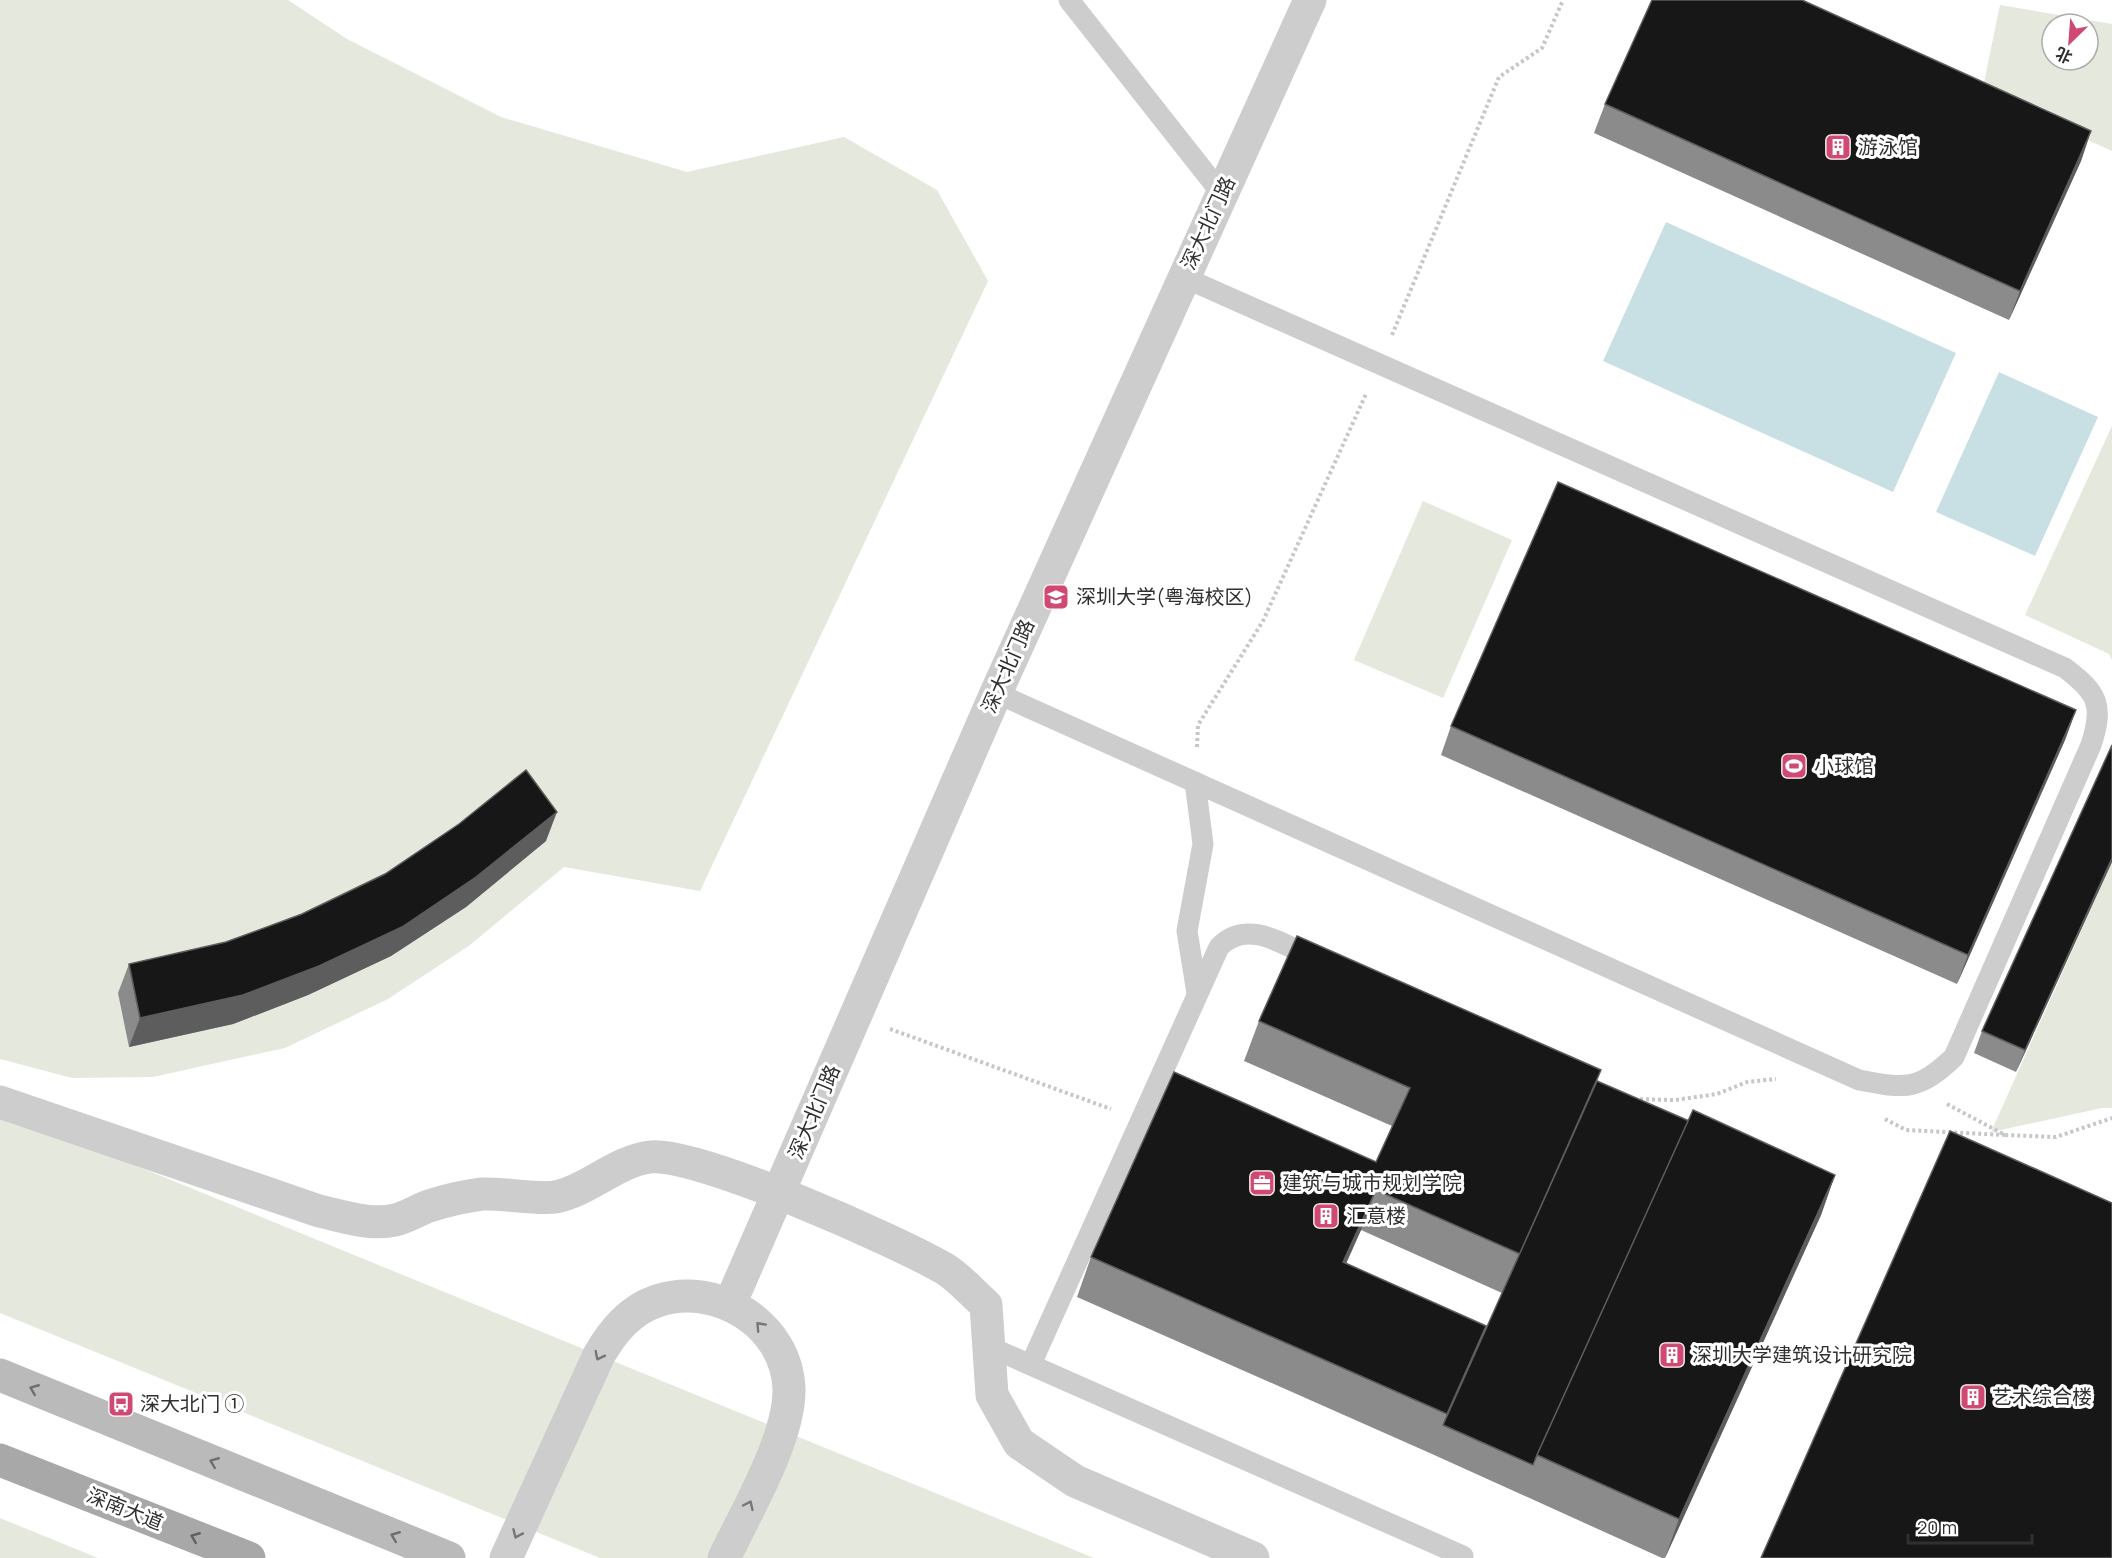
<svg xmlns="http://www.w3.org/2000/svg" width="2112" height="1558" font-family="Manrope,'Noto Sans SC',sans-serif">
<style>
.green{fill:#e5e8dd;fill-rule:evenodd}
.water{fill:#c8e0e4}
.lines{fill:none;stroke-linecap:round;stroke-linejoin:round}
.path{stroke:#c7c7c7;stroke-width:4;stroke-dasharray:3 3;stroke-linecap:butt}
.lane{stroke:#cdcdcd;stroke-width:21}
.street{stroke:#cdcdcd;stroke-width:33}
.secondary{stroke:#bababa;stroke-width:33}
.primary{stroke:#a8a8a8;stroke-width:33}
.wall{fill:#8b8b8b;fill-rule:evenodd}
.shaded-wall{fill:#5d5d5d}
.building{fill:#171717;stroke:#5d5d5d;stroke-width:1.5}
.oneway{stroke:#777}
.oneway2{stroke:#6e6e6e}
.oneway3{stroke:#606060}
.labels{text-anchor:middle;stroke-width:6;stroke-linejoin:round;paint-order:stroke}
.poi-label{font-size:20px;fill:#303030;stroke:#fff;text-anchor:start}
.street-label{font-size:20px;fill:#303030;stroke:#fff}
</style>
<rect width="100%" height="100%" fill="#fff"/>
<!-- green -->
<g class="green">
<polygon points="0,0 288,0 347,39 501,117 687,172 844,137 937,190 988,281 700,891 564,867 470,945 388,999 285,1048 153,1077 72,1078 0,1059"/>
<path d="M2000,5L2112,24V151L1982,92ZM2052,24H2088V60H2052Z"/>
<polygon points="2112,426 2112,660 2109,654 2025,615"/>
<polygon points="1423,501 1512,540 1443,698 1354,660"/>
<polygon points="2112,862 2112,1108 2102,1108 1991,1132"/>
<polygon points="0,1110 1094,1558 600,1558 0,1313"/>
<polygon points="0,1518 98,1558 0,1558"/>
</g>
<!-- water -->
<g class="water">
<polygon points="1666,222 1956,353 1893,492 1603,361"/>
<polygon points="1999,372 2098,417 2035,556 1936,512"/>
</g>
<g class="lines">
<!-- path -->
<g class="path">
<polyline points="1392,335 1499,77 1542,48 1563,0"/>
<polyline points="1197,747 1198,725 1263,621 1366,394"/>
<polyline points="890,1029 1111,1109"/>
<polyline points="1634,1099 1675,1100 1717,1094 1747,1082 1776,1079"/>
<polyline points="1947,1104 2005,1135 2056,1137 2112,1118"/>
<polyline points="1885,1119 1906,1130 2005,1135"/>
</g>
<!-- lane -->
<g class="lane">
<polyline points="1069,0 1222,194"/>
<path d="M996,693L1859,1080C1906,1089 1918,1091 1954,1057L2091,745C2104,705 2098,693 2065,668L1183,277"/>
<polyline points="1195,782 1203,844 1187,931 1197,993"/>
<polyline points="990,1347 1463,1556"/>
<path d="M1031,1364L1219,947C1248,917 1285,946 1317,960"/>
</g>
<!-- street -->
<g class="street">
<path d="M0,1102L319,1211C342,1216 372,1226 395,1220C407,1217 418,1210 429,1206C445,1201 465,1196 482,1194C504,1193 538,1200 555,1197C590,1190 614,1162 650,1157C696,1151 899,1242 945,1269C960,1278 973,1294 986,1305L992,1395L1019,1443L1075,1481L1253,1558"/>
<polyline points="730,1304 996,693 1310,0"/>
<path d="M506,1558L599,1355C613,1331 630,1310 657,1301C716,1281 787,1324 789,1389C790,1438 746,1512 724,1558"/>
</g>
<!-- secondary -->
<polyline class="secondary" points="0,1375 449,1558"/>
<!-- primary -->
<polyline class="primary" points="0,1460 249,1558"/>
</g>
<!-- wall -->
<g class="wall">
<polygon points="1605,104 2091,131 2081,161 2009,320 1594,133"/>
<polygon points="2076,710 2065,740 1957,984 1441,755 1451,726"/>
<polygon points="2112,745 2112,862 2016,1072 1974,1053 1982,1031"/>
<polygon points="546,841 466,907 391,956 308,995 233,1024 129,1047 118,993 129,964 226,942 302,914"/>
<path d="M1259,1021L1601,1070L1597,1081L1689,1121L1835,1175L1821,1215L1665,1558H1662L1432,1454L1077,1297L1091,1257L1376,1162L1392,1126L1244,1061ZM1361,1230L1502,1293L1480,1343L1346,1263Z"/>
</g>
<!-- shaded-wall -->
<g class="shaded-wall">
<polygon points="2091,131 2081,161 2009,320 2020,291"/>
<polygon points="2076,710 2065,740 1957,984 1968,955"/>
<polygon points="557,812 546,841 466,907 391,956 308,995 233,1024 129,1047 140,1018"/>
<polygon points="2112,858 2112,862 2016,1072 2025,1050"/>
<polygon points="1835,1175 1821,1215 1665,1558 1679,1519"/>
<polygon points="1376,1190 1361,1230 1329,1302 1343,1262"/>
<polygon points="1486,1326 1472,1366 1443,1425 1447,1414"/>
</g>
<!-- building -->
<g class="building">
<polygon points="1652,0 1802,0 2091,131 2020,291 1605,104"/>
<polygon points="1558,482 2076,710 1968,955 1451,726"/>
<polygon points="2112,745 2112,858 2025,1050 1982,1031"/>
<polygon points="526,770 557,812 476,877 402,927 319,966 243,995 140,1018 129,964 226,942 302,914 385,874 459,824"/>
<polygon points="1297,936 1601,1070 1520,1254 1376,1190 1343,1262 1486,1326 1447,1414 1091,1257 1174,1072 1376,1162 1410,1088 1259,1021"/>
<polygon points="1597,1081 1689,1121 1537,1455 1533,1465 1443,1425"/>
<polygon points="1693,1110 1835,1175 1679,1519 1537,1455"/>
<polygon points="1950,1131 2112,1203 2112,1558 1761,1558"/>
</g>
<!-- one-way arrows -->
<defs><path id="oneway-chevron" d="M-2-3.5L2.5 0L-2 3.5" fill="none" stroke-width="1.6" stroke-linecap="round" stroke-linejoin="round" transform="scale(1.5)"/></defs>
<g class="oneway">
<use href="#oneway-chevron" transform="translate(760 1326) rotate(-133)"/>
<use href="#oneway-chevron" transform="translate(599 1356) rotate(117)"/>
<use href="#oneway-chevron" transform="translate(749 1505) rotate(-65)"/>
<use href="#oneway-chevron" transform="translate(517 1534) rotate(114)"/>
</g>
<g class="oneway2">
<use href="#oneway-chevron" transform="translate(34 1389) rotate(-158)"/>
<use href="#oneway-chevron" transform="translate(214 1462) rotate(-158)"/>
<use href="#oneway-chevron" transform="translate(395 1536) rotate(-158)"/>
</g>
<use class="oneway3" href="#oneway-chevron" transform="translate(195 1537) rotate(-158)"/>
<!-- icons -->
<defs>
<g id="building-square" transform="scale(1.35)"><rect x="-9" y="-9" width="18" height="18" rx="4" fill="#cf4973" stroke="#fff"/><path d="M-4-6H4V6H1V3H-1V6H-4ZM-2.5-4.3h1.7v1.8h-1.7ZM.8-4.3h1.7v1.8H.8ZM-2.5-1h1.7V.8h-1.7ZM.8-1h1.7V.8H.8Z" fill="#fff"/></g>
<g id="university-square" transform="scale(1.35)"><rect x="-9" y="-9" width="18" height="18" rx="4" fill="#cf4973" stroke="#fff"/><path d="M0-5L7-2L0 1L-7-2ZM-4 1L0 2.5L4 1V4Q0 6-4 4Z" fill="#fff"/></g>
<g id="stadium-square" transform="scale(1.35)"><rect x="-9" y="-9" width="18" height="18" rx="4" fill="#cf4973" stroke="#fff"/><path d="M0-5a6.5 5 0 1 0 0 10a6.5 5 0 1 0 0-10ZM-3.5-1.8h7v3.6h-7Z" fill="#fff"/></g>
<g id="office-square" transform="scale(1.35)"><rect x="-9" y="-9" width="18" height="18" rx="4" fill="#cf4973" stroke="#fff"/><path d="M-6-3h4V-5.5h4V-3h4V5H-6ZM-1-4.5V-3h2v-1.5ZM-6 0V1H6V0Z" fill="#fff"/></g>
<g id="bus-square" transform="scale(1.35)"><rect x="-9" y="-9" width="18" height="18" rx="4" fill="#cf4973" stroke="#fff"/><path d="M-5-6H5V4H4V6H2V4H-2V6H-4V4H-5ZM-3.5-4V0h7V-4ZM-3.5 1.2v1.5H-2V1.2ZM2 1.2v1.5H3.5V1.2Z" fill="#fff"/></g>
</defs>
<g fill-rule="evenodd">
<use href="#building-square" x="1838" y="147"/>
<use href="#university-square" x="1056" y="597"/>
<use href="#stadium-square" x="1794" y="766"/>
<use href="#office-square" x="1262" y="1183"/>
<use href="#building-square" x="1326" y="1216"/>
<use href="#building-square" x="1672" y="1355"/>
<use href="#building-square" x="1973" y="1397"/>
<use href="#bus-square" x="121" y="1404"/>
</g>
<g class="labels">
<!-- poi labels -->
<g class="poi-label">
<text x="1858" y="154">游泳馆</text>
<text x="1076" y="604">深圳大学(粤海校区)</text>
<text x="1814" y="773">小球馆</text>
<text x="1282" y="1190">建筑与城市规划学院</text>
<text x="1346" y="1223">汇意楼</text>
<text x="1692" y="1362">深圳大学建筑设计研究院</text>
<text x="1992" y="1404">艺术综合楼</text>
<text x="140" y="1411">深大北门 ①</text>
</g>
<!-- street labels -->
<g class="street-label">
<text transform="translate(1208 223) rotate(-65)" y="7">深大北门路</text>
<text transform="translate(1008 666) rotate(-66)" y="7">深大北门路</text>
<text transform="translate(814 1112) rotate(-67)" y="7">深大北门路</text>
<text transform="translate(125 1509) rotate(22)" y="7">深南大道</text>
</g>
</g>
<!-- north arrow -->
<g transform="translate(2070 42) rotate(205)"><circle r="28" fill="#ffffff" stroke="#acacac" stroke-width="1.5"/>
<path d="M0-4.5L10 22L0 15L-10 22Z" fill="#cf4973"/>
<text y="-9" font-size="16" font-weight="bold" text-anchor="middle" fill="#303030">北</text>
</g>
<!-- scale -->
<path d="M1908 1534v9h124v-9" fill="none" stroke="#303030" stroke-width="3"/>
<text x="1917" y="1534" font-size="18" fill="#303030" stroke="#ffffff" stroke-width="4.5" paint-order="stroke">20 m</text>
</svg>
